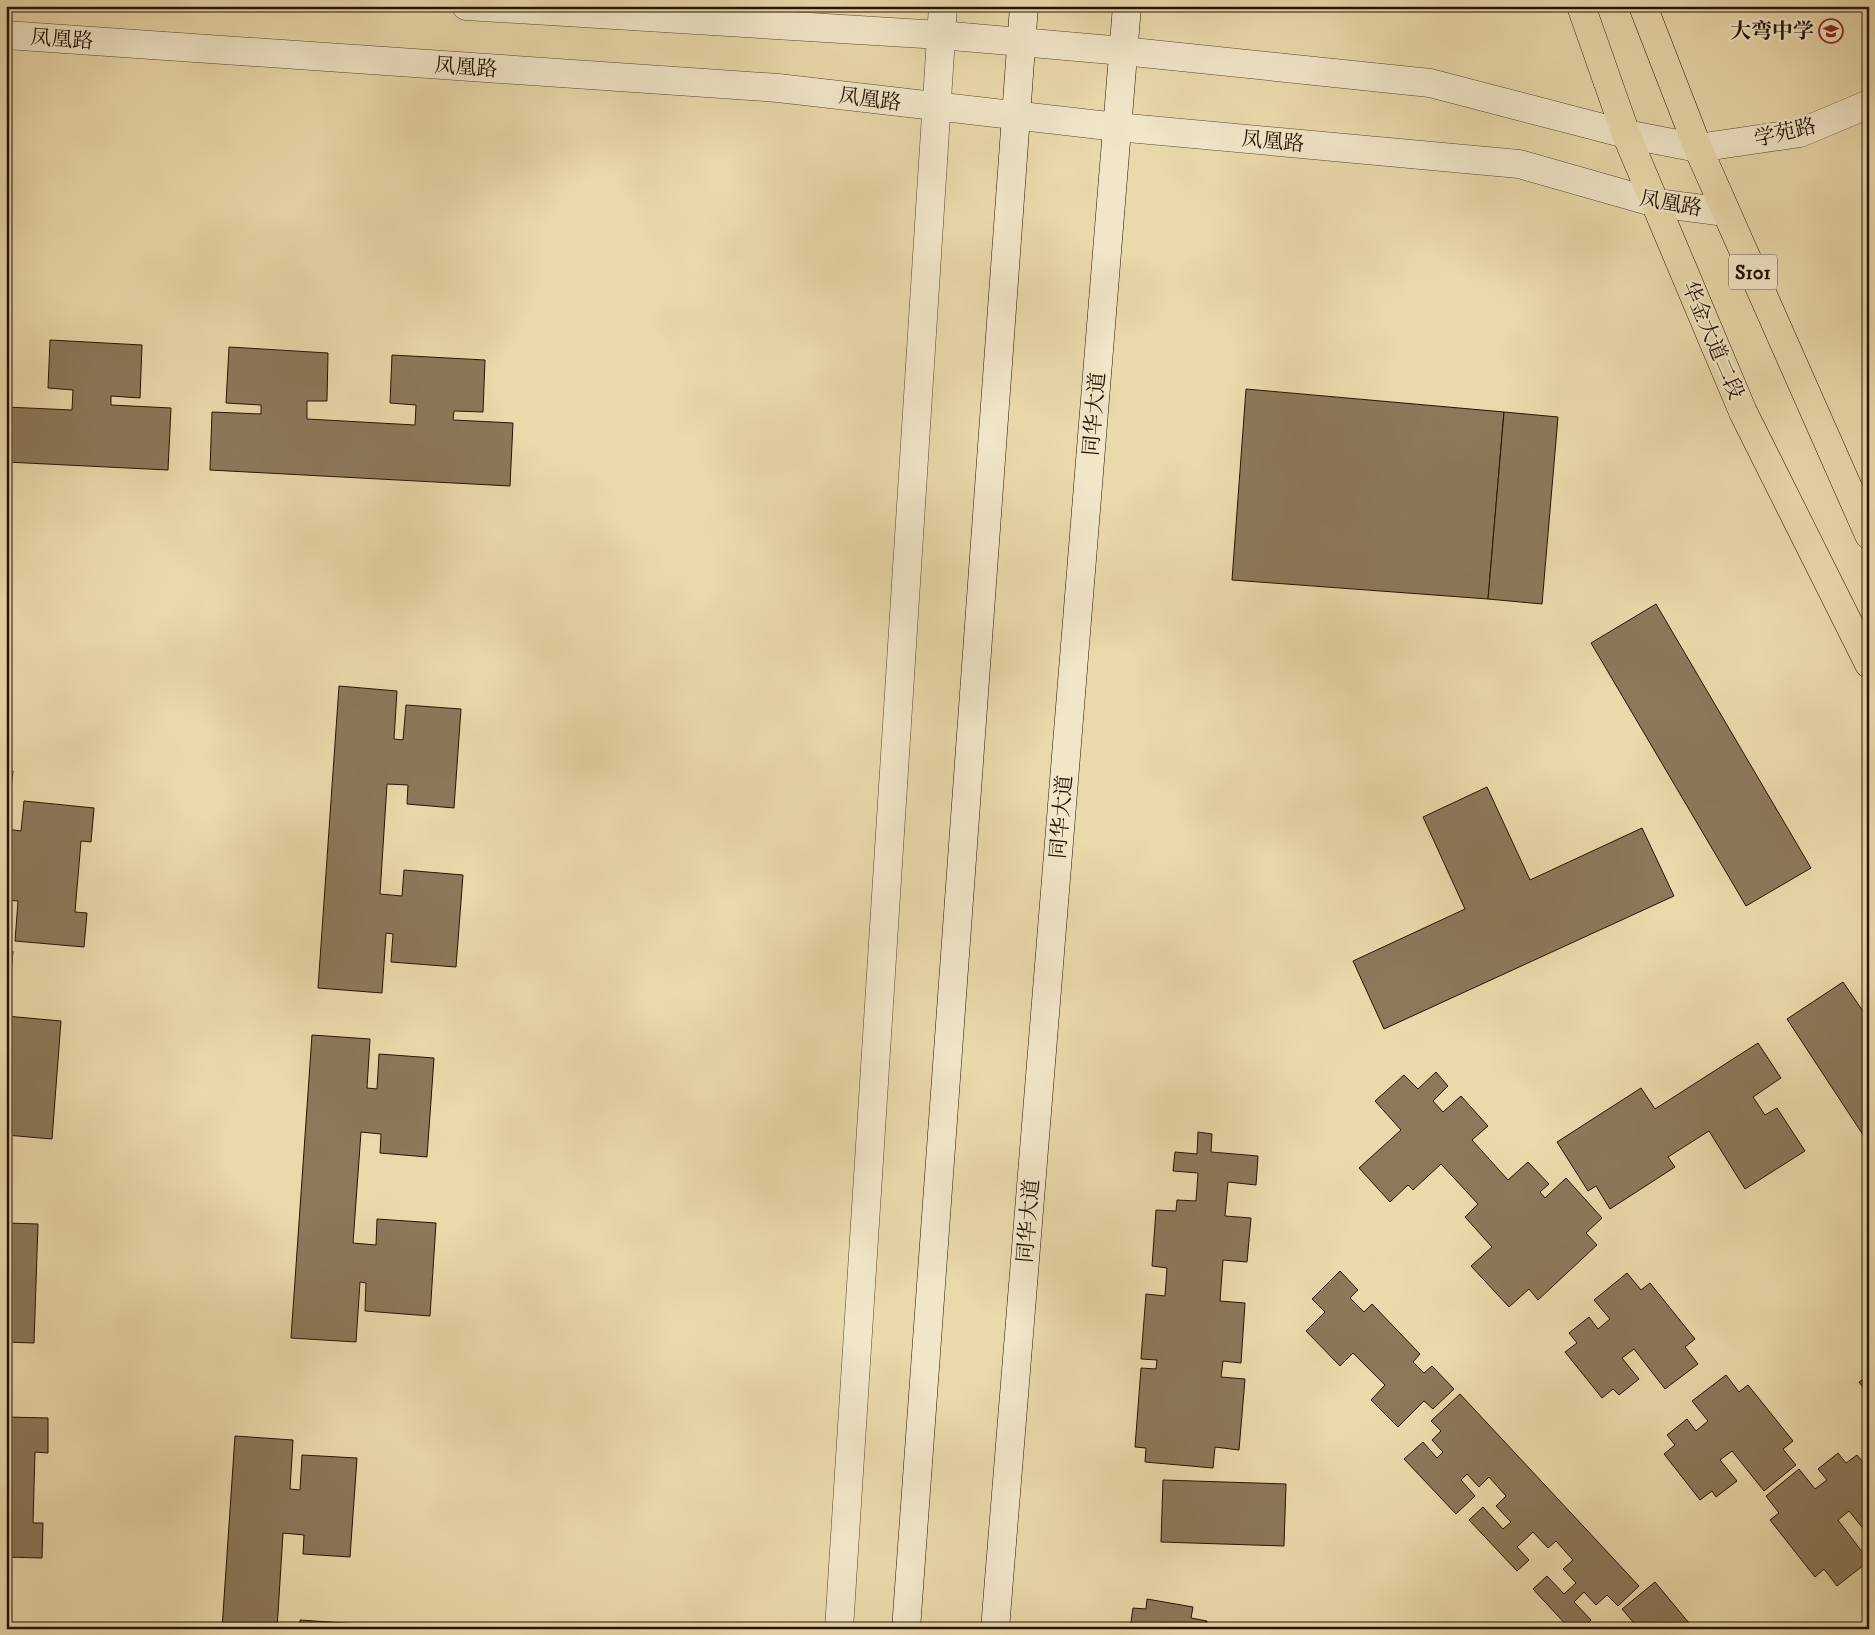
<svg xmlns="http://www.w3.org/2000/svg" width="1875" height="1635" font-family="'IM FELL DW Pica','Noto Serif SC',serif">
<style>
.building{fill:#8c795a;stroke:#261203}
.lines{fill:none;stroke-linecap:round;stroke-linejoin:round}
.tertiary-casing{stroke:#57442d;stroke-width:29}
.secondary-casing{stroke:#261203;stroke-width:29}
.primary-casing{stroke:#261203;stroke-width:29}
.tertiary{stroke:#f1e6c8;stroke-width:28}
.secondary{stroke:#f1e6c8;stroke-width:28}
.primary{stroke:#ead9ab;stroke-width:28}
.labels{text-anchor:middle;stroke-width:4.5;stroke-linejoin:round;paint-order:stroke}
.shield{fill:#f1e6c8;stroke:#63523e;stroke-width:1}
.shield-label{font-size:20px;font-weight:bold;fill:#261203}
.poi-label{font-size:21px;font-weight:bold;fill:#261203;stroke:#f1e6c8;text-anchor:end}
.street-label{font-size:21px;fill:#261203;stroke:#f1e6c8}
</style>
<rect width="100%" height="100%" fill="#ead9ab"/>
<filter id="stains"><feTurbulence type="fractalNoise" baseFrequency=".004" numOctaves="4"/><feColorMatrix values="0 0 0 0 .2 0 0 0 0 .09 0 0 0 0 .02 0 0 0 .5 -.17"/></filter>
<radialGradient id="worn" r=".72"><stop offset=".6" stop-color="#630" stop-opacity="0"/><stop offset="1" stop-color="#630" stop-opacity=".3"/></radialGradient>
<!-- building -->
<g class="building">
<polygon points="50,340 142,345 140,398 111,396 111,405 171,408 168,470 6,462 6,407 72,410 73,390 48,388"/>
<polygon points="229,347 328,353 327,401 307,401 307,419 415,425 416,405 390,403 392,355 485,360 483,412 454,411 453,420 513,423 510,486 210,470 212,412 261,414 261,405 226,403"/>
<polygon points="1246,389 1504,412 1488,599 1232,580"/>
<polygon points="1504,412 1558,417 1542,604 1488,599"/>
<polygon points="1656,604 1811,868 1746,906 1591,643"/>
<polygon points="339,686 397,691 394,739 403,740 406,705 461,709 454,808 407,804 408,785 387,784 380,894 402,896 404,870 463,875 456,967 391,962 393,934 386,933 382,993 318,988"/>
<polygon points="6,770 13,771 7,829 21,831 24,801 94,808 91,842 81,841 75,912 87,913 84,947 15,941 18,901 6,900"/>
<polygon points="1487,787 1530,880 1642,828 1674,896 1384,1029 1353,961 1465,909 1423,817"/>
<polygon points="6,951 13,951 10,987 6,987"/>
<polygon points="1843,982 1869,1020 1869,1144 1787,1019"/>
<polygon points="6,1016 61,1021 52,1139 6,1135"/>
<polygon points="312,1035 370,1039 367,1088 377,1089 379,1054 434,1058 427,1157 380,1153 381,1134 361,1132 353,1243 376,1245 377,1219 436,1223 430,1316 365,1311 366,1283 360,1282 356,1342 291,1338"/>
<polygon points="1758,1043 1781,1078 1753,1097 1765,1115 1777,1108 1805,1151 1745,1189 1709,1131 1668,1157 1675,1167 1610,1209 1596,1186 1588,1191 1557,1142 1641,1088 1655,1109"/>
<polygon points="1436,1072 1448,1086 1433,1101 1443,1112 1461,1096 1488,1126 1472,1140 1508,1180 1528,1162 1549,1184 1540,1192 1545,1198 1566,1178 1602,1218 1586,1233 1597,1245 1538,1300 1529,1289 1509,1307 1471,1266 1492,1247 1465,1217 1478,1204 1441,1164 1413,1190 1408,1185 1390,1202 1359,1168 1401,1130 1375,1101 1404,1075 1418,1089"/>
<polygon points="1198,1132 1212,1134 1211,1152 1258,1156 1256,1185 1228,1182 1225,1216 1251,1218 1247,1262 1223,1260 1220,1301 1245,1303 1241,1363 1223,1361 1221,1377 1245,1379 1239,1450 1215,1447 1213,1468 1145,1462 1146,1448 1135,1447 1141,1368 1156,1369 1157,1360 1141,1359 1146,1294 1165,1296 1167,1268 1152,1266 1156,1210 1176,1211 1177,1200 1196,1201 1198,1173 1173,1171 1175,1152 1197,1154"/>
<polygon points="6,1223 38,1224 34,1343 6,1342"/>
<polygon points="1340,1271 1358,1290 1350,1298 1364,1312 1372,1304 1420,1354 1413,1362 1424,1373 1432,1366 1454,1389 1433,1409 1424,1401 1398,1427 1371,1400 1385,1385 1353,1353 1340,1366 1306,1331 1325,1312 1312,1299"/>
<polygon points="1627,1273 1641,1290 1650,1283 1695,1339 1685,1347 1698,1364 1665,1389 1634,1349 1622,1358 1639,1379 1619,1395 1613,1389 1602,1398 1565,1352 1577,1343 1569,1333 1589,1317 1598,1329 1610,1319 1594,1300"/>
<polygon points="1726,1375 1739,1392 1748,1385 1793,1441 1783,1449 1796,1465 1764,1491 1732,1451 1720,1460 1737,1481 1716,1497 1712,1491 1700,1500 1664,1454 1675,1445 1667,1435 1687,1419 1696,1431 1708,1421 1692,1401"/>
<polygon points="1869,1376 1869,1396 1859,1382"/>
<polygon points="1460,1394 1639,1586 1618,1606 1607,1595 1596,1605 1584,1592 1574,1602 1591,1620 1582,1629 1570,1629 1533,1589 1547,1576 1564,1594 1576,1583 1563,1569 1573,1560 1556,1541 1548,1548 1533,1532 1517,1547 1529,1560 1517,1571 1469,1520 1483,1507 1503,1529 1511,1522 1496,1506 1506,1496 1489,1477 1479,1487 1467,1474 1461,1480 1475,1496 1456,1514 1404,1459 1423,1442 1437,1458 1443,1452 1432,1440 1441,1431 1431,1421"/>
<polygon points="6,1417 48,1418 48,1453 35,1452 33,1523 43,1523 42,1558 6,1557"/>
<polygon points="235,1436 293,1440 290,1489 300,1490 302,1455 357,1458 350,1557 303,1554 304,1535 283,1533 277,1629 222,1629"/>
<polygon points="1838,1453 1846,1463 1857,1455 1869,1469 1869,1529 1866,1532 1849,1511 1838,1520 1869,1561 1837,1586 1824,1569 1815,1577 1770,1520 1779,1513 1766,1496 1799,1469 1815,1489 1827,1480 1818,1469"/>
<polygon points="1163,1480 1286,1484 1284,1546 1161,1542"/>
<polygon points="1655,1582 1694,1629 1639,1629 1622,1609"/>
<polygon points="1147,1599 1193,1607 1191,1618 1207,1621 1206,1629 1130,1629 1133,1608 1146,1609"/>
<polygon points="300,1620 359,1624 359,1629 300,1629"/>
</g>
<g class="lines">
<!-- tertiary casing -->
<g class="tertiary-casing">
<g id="tertiary">
<polyline points="466,6 940,35 1123,51 1430,83 1626,134 1698,148 1800,133 1869,104"/>
<polyline points="6,35 778,88 1117,127 1519,164 1656,203 1726,212"/>
<polyline points="839,1629 943,6"/>
</g>
</g>
<!-- secondary casing -->
<g class="secondary-casing">
<g id="secondary">
<polyline points="906,1629 1024,6"/>
<polyline points="995,1629 1127,6"/>
</g>
</g>
<!-- primary casing -->
<g class="primary-casing">
<g id="primary">
<polyline points="1581,6 1626,134 1743,412 1869,664"/>
<polyline points="1643,6 1698,148 1869,535"/>
</g>
</g>
<!-- tertiary -->
<use href="#tertiary" class="tertiary"/>
<!-- secondary -->
<use href="#secondary" class="secondary"/>
<!-- primary -->
<use href="#primary" class="primary"/>
</g>
<!-- icons -->
<defs>
<g id="school-ring" transform="scale(1.25)"><circle r="9.5" fill="#f1e6c8" stroke="#8f2418" stroke-width="1.5"/><path d="M0-5L7-2L0 1L-7-2ZM-4 1L0 2.5L4 1V4Q0 6-4 4Z" fill="#8f2418"/></g>
</defs>
<g fill-rule="evenodd">
<use href="#school-ring" x="1831" y="31"/>
</g>
<g class="labels">
<!-- shield labels -->
<rect class="shield" x="1729" y="254.5" width="48" height="35" rx="4"/>
<g class="shield-label">
<text x="1753" y="279">S101</text>
</g>
<!-- poi labels -->
<g class="poi-label">
<text x="1814" y="38">大弯中学</text>
</g>
<!-- street labels -->
<g class="street-label">
<text transform="translate(62 39) rotate(4)" y="7">凤凰路</text>
<text transform="translate(466 67) rotate(4)" y="7">凤凰路</text>
<text transform="translate(870 99) rotate(7)" y="7">凤凰路</text>
<text transform="translate(1785 132) rotate(-13)" y="7">学苑路</text>
<text transform="translate(1273 141) rotate(5)" y="7">凤凰路</text>
<text transform="translate(1671 203) rotate(10)" y="7">凤凰路</text>
<text transform="translate(1713 340) rotate(67)" y="7">华金大道二段</text>
<text transform="translate(1094 414) rotate(-85)" y="7">同华大道</text>
<text transform="translate(1061 817) rotate(-85)" y="7">同华大道</text>
<text transform="translate(1028 1221) rotate(-85)" y="7">同华大道</text>
</g>
</g>
<!-- margin -->
<rect width="1875" height="1635" fill="none" stroke="#ead9ab" stroke-width="25"/>
<rect x="8" y="8" width="1860" height="1620" fill="none" stroke="#261203" stroke-width="2.5"/>
<rect x="12" y="12" width="1850" height="1610" fill="none" stroke="#261203"/>
<rect width="100%" height="100%" filter="url(#stains)"/>
<rect width="100%" height="100%" fill="url(#worn)"/>
</svg>
